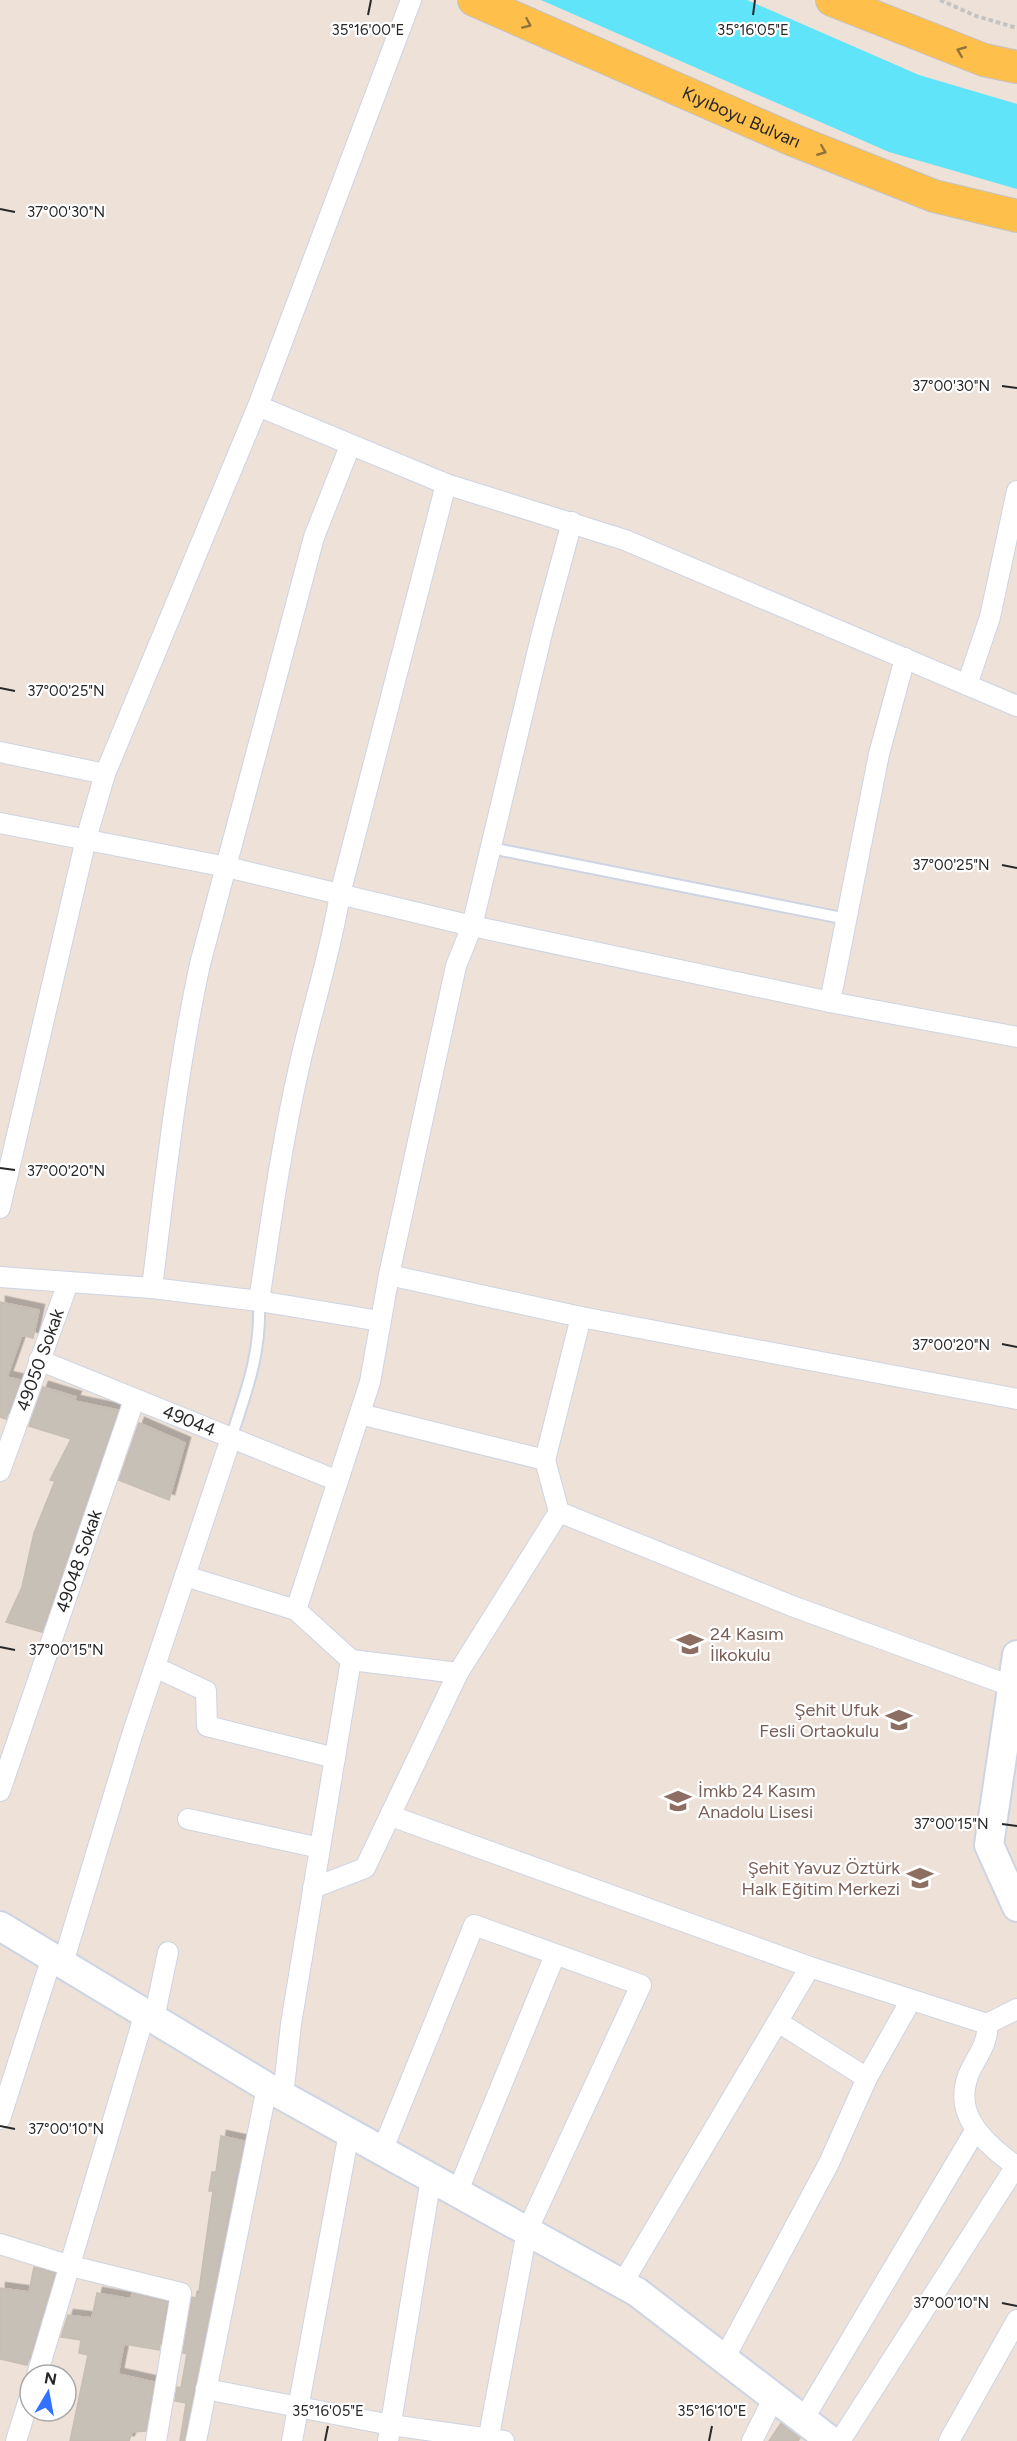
<svg xmlns="http://www.w3.org/2000/svg" width="1017" height="2441" font-family="Figtree,sans-serif">
<style>
.water{fill:#5fe4fa}
.building{fill:#c6c0b7;stroke:#c8bdb2;stroke-width:1.5;filter:url(#shadow)}
.lines{fill:none;stroke-linecap:round;stroke-linejoin:round}
.lane-casing{stroke:#cdd4e3;stroke-width:14}
.street-casing{stroke:#cdd4e3;stroke-width:22}
.secondary-casing{stroke:#cdd4e3;stroke-width:32}
.primary-casing{stroke:#c3c3c3;stroke-width:34}
.path{stroke:#c3c3c3;stroke-width:4;stroke-dasharray:4.5 3;stroke-linecap:butt}
.lane{stroke:#fff;stroke-width:10}
.street{stroke:#fff;stroke-width:20}
.secondary{stroke:#fff;stroke-width:28}
.primary{stroke:#febf4b;stroke-width:32}
.oneway{stroke:#93743a}
.ticks{fill:none;stroke:#282828;stroke-width:2}
.labels{text-anchor:middle;stroke-width:4.5;stroke-linejoin:round;paint-order:stroke}
.street-label{font-size:18px;fill:#282828;stroke:#fff}
.education-label{font-size:18px;fill:#785e54;stroke:#fff;text-anchor:start}
.ticks-label{font-size:15px;text-anchor:middle;fill:#282828;stroke:#fff;stroke-width:4.5;stroke-linejoin:round;paint-order:stroke}
</style>
<defs>
<filter id="shadow"><feDropShadow dx="5.5" dy="-5.5" stdDeviation="0" flood-color="#0004"/></filter>
</defs>
<rect width="100%" height="100%" fill="#ede1d8"/>
<!-- water -->
<polygon class="water" points="541,0 747,0 919,75 1017,104 1017,189 889,152"/>
<!-- building -->
<g class="building">
<polygon points="0,1302 39,1310 33,1338 22,1335 7,1377 20,1380 6,1419 0,1417"/>
<polygon points="43,1387 76,1397 74,1401 118,1410 42,1632 6,1622 22,1587 34,1533 55,1481 50,1480 71,1439 29,1426"/>
<polygon points="139,1423 185,1443 169,1500 119,1480"/>
<polygon points="221,2136 244,2141 184,2441 180,2441 186,2403 175,2401 177,2387 181,2388 187,2354 183,2353 192,2297 198,2298 213,2191 209,2191 212,2172 216,2172"/>
<polygon points="34,2267 55,2274 27,2365 0,2359 0,2288 29,2292"/>
<polygon points="97,2293 131,2299 132,2293 167,2302 159,2350 124,2344 118,2374 154,2382 146,2431 132,2432 129,2441 70,2441 88,2355 79,2353 81,2340 61,2337 68,2315 92,2318"/>
<polygon points="781,2423 800,2438 798,2441 769,2441"/>
</g>
<g class="lines">
<!-- lane casing -->
<g class="lane-casing">
<g id="lane">
<polyline points="491,848 847,919"/>
<path d="M231,1438C247,1389 261,1354 259,1301"/>
</g>
</g>
<!-- street casing -->
<g class="street-casing">
<g id="street">
<polyline points="258,406 446,484 625,540 1017,706"/>
<polyline points="967,685 990,617 1017,491"/>
<polyline points="0,752 105,774"/>
<polyline points="0,823 227,867 472,926 830,1002 1017,1037"/>
<polyline points="830,1002 879,754 905,658"/>
<polyline points="0,1208 86,839 105,774 258,406 411,0"/>
<polyline points="389,1275 581,1317 1017,1399"/>
<polyline points="0,1277 152,1288 259,1301 380,1321"/>
<path d="M152,1288C165,1180 177,1071 200,964L314,537L350,446"/>
<path d="M259,1301C271,1221 282,1141 300,1063C313,1006 331,951 340,894L446,484"/>
<path id="s1" d="M39,1360L338,1481"/>
<polyline points="360,1414 545,1460 559,1512 792,1606 1011,1686"/>
<polyline points="545,1460 581,1317"/>
<path id="s2" d="M0,1471L68,1283"/>
<polyline points="185,1576 296,1610"/>
<polyline points="351,1660 458,1673 559,1512"/>
<polyline points="155,1667 206,1691 207,1726 335,1758"/>
<path id="s3" d="M0,1791L134,1400"/>
<polyline points="391,1816 810,1967 987,2024 1017,2009"/>
<polyline points="188,1819 320,1848"/>
<polyline points="313,1888 365,1868 458,1673"/>
<polyline points="63,1963 132,1735 231,1438"/>
<polyline points="154,2019 168,1952"/>
<path d="M987,2024C989,2040 979,2054 972,2067C948,2113 984,2142 1017,2167"/>
<polyline points="867,2078 911,2000"/>
<polyline points="283,2096 291,2024 351,1660 296,1610 370,1382 389,1275 456,966 472,926 543,629 572,522"/>
<polyline points="0,2119 52,1957"/>
<polyline points="382,2151 474,1925 641,1985 527,2231 488,2441"/>
<polyline points="457,2193 555,1955"/>
<polyline points="0,2244 71,2266 181,2293 156,2441"/>
<polyline points="622,2284 810,1967"/>
<polyline points="724,2359 829,2163 867,2078 778,2022"/>
<polyline points="37,2375 145,2013"/>
<polyline points="206,2389 391,2425 504,2441"/>
<polyline points="803,2420 975,2131"/>
<polyline points="16,2441 30,2396"/>
<polyline points="196,2441 267,2087"/>
<polyline points="292,2441 349,2133"/>
<polyline points="388,2441 431,2178"/>
<polyline points="752,2441 774,2397"/>
<polyline points="840,2441 1016,2166"/>
<polyline points="949,2441 1017,2320"/>
</g>
</g>
<!-- secondary casing -->
<g class="secondary-casing">
<g id="secondary">
<polyline points="1017,1655 989,1845 1017,1907"/>
<polyline points="0,1926 267,2087 637,2292 831,2441"/>
</g>
</g>
<!-- primary casing -->
<g class="primary-casing">
<g id="primary">
<path id="s4" d="M474,0L793,140L934,196L1017,216"/>
<polyline points="832,0 984,60 1017,67"/>
</g>
</g>
<!-- path -->
<polyline class="path" points="940,0 976,16 1017,28"/>
<!-- lane -->
<use href="#lane" class="lane"/>
<!-- street -->
<use href="#street" class="street"/>
<!-- secondary -->
<use href="#secondary" class="secondary"/>
<!-- primary -->
<use href="#primary" class="primary"/>
</g>
<!-- one-way arrows -->
<defs><path id="oneway-chevron" d="M-2-3.5L2.5 0L-2 3.5" fill="none" stroke-width="1.6" stroke-linecap="round" stroke-linejoin="round" transform="scale(1.5)"/></defs>
<g class="oneway">
<use href="#oneway-chevron" transform="translate(527 24) rotate(24)"/>
<use href="#oneway-chevron" transform="translate(961 51) rotate(-158)"/>
<use href="#oneway-chevron" transform="translate(822 151) rotate(22)"/>
</g>
<!-- ticks -->
<path class="ticks" d="M368,15L371,0M753,15L755,0M0,209L15,212M1002,386L1017,388M0,688L15,691M1002,865L1017,868M0,1168L15,1170M1002,1344L1017,1347M0,1647L15,1650M1002,1824L1017,1826M0,2126L15,2129M1002,2303L1017,2306M325,2441L328,2426M709,2441L712,2426"/>
<!-- icons -->
<defs>
<g id="school-bare" transform="scale(2.07)"><path d="M0-5L7-2L0 1L-7-2ZM-4 1L0 2.5L4 1V4Q0 6-4 4Z" fill="#8d6e63" stroke="#fff" stroke-width="2.5" paint-order="stroke"/></g>
</defs>
<g fill-rule="evenodd">
<use href="#school-bare" x="690" y="1644"/>
<use href="#school-bare" x="899" y="1720"/>
<use href="#school-bare" x="678" y="1801"/>
<use href="#school-bare" x="920" y="1878"/>
</g>
<g class="labels">
<!-- street labels -->
<g class="street-label">
<text dy="6" stroke="none"><textPath href="#s4" startOffset="292">Kıyıboyu Bulvarı</textPath></text>
<text dy="6" stroke="none"><textPath href="#s2" startOffset="118">49050 Sokak</textPath></text>
<text dy="6" stroke="none"><textPath href="#s1" startOffset="162">49044</textPath></text>
<text dy="6" stroke="none"><textPath href="#s3" startOffset="243">49048 Sokak</textPath></text>
</g>
<!-- education labels -->
<g class="education-label">
<text x="710" y="1640">24 Kasım<tspan x="710" dy="21">İlkokulu</tspan></text>
<text x="879" y="1716" text-anchor="end">Şehit Ufuk<tspan x="879" dy="21">Fesli Ortaokulu</tspan></text>
<text x="698" y="1797">İmkb 24 Kasım<tspan x="698" dy="21">Anadolu Lisesi</tspan></text>
<text x="900" y="1874" text-anchor="end">Şehit Yavuz Öztürk<tspan x="900" dy="21">Halk Eğitim Merkezi</tspan></text>
</g>
</g>
<g class="ticks-label">
<text x="753" y="35">35°16'05"E</text>
<text x="368" y="35">35°16'00"E</text>
<text x="66" y="217">37°00'30"N</text>
<text x="951" y="391">37°00'30"N</text>
<text x="66" y="696">37°00'25"N</text>
<text x="951" y="870">37°00'25"N</text>
<text x="66" y="1176">37°00'20"N</text>
<text x="951" y="1350">37°00'20"N</text>
<text x="66" y="1655">37°00'15"N</text>
<text x="951" y="1829">37°00'15"N</text>
<text x="66" y="2134">37°00'10"N</text>
<text x="951" y="2308">37°00'10"N</text>
<text x="328" y="2416">35°16'05"E</text>
<text x="712" y="2416">35°16'10"E</text>
</g>
<!-- north arrow -->
<g transform="translate(48 2393) rotate(10)"><circle r="28" fill="#ffffff" stroke="#a9a9a9" stroke-width="1.5"/>
<path d="M0-4.5L10 22L0 15L-10 22Z" fill="#3272ff"/>
<text y="-9" font-size="16" font-weight="bold" text-anchor="middle" fill="#282828">N</text>
</g>
</svg>
